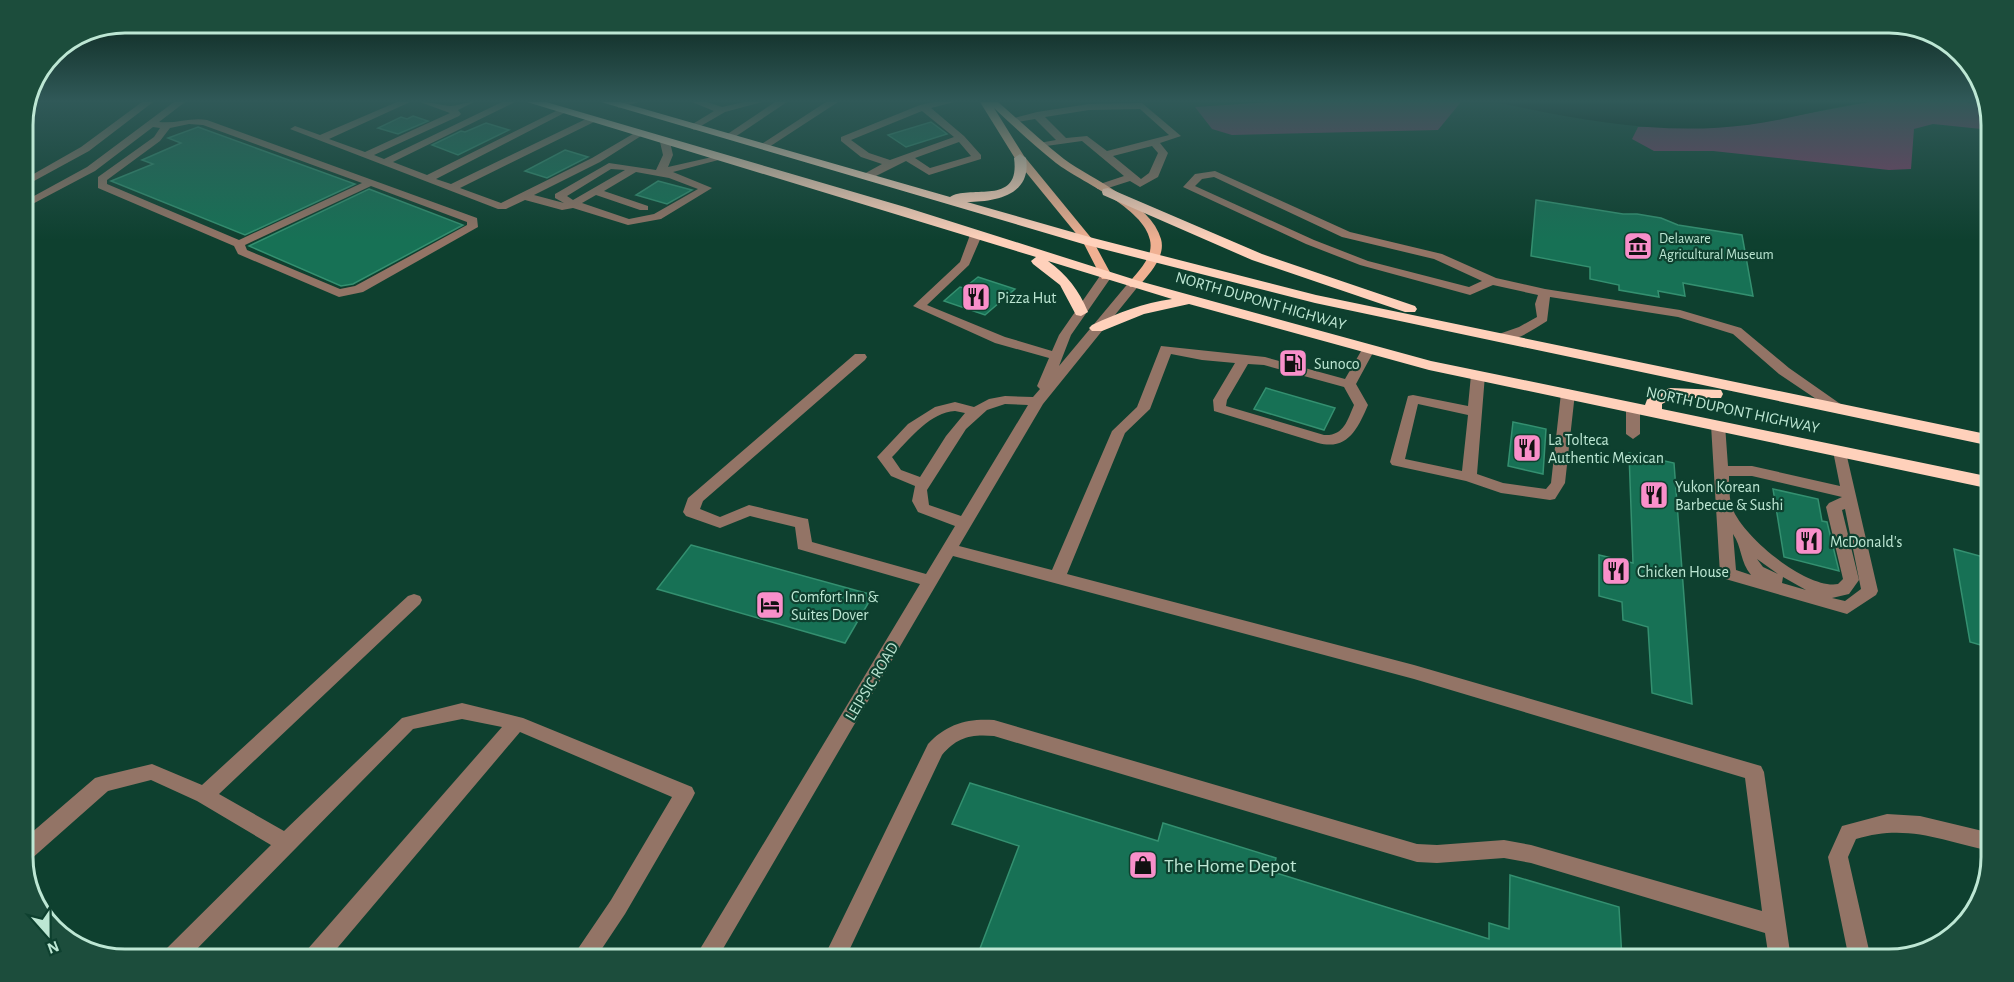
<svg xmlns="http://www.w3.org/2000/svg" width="2014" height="982" font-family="'Alegreya Sans',sans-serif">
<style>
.green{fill:#853a66}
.water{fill:#002014}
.building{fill:#177155;stroke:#349070;stroke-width:1.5}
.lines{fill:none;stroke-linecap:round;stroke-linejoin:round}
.minor{fill:#937466;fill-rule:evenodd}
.major{fill:#f0b092;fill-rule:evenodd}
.highway{fill:#ffd1bb;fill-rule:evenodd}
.labels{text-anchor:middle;stroke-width:4.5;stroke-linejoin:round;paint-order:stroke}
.far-poi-label{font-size:14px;fill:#bde7d4;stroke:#0e402f;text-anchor:start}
.poi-label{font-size:16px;fill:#bde7d4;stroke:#0e402f;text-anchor:start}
.street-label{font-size:16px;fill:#bde7d4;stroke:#0e402f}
.near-poi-label{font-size:20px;fill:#bde7d4;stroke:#0e402f;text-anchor:start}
.rim{fill:none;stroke:#bde7d4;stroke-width:3}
</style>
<rect width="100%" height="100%" fill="#0e402f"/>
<!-- green -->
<g class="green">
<polygon points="1270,102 1461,102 1438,130 1232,135 1212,129 1195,107"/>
<polygon points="1869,102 1966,102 1987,106 1991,118 1991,130 1933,124 1914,129 1911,169 1889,170 1713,151 1654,151 1632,139 1638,127 1746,125"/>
</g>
<!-- water -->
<path class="water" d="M1496,102H1869C1828,107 1788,120 1747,125C1662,136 1578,120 1496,102Z"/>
<!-- building -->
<g class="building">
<polygon points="413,116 428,121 398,134 378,128 401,117 407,119"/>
<polygon points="931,122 947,134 906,147 888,135"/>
<polygon points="486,123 509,130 458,155 432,145 461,131 465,132"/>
<polygon points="198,127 355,184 245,235 111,181 153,164 142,160 181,143 168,138"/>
<polygon points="565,150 588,157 547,178 525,171"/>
<polygon points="658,181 692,190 667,204 636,195"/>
<polygon points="369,189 463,225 353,284 341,286 249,246"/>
<polygon points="1536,200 1623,214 1637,214 1661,218 1678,225 1742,235 1753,296 1683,283 1685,296 1658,291 1659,297 1619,290 1619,285 1590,279 1590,267 1531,256"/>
<polygon points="978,277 1015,289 985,315 944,301 960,287 964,288"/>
<polygon points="1266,388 1335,408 1324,430 1254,409"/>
<polygon points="1513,422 1546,429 1543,474 1508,466"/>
<polygon points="1629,453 1674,463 1692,704 1652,693 1648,627 1623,620 1622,602 1599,596 1599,555 1633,563"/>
<polygon points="1773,489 1818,499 1822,521 1827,522 1839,571 1784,557"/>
<polygon points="691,545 873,595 845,643 657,589"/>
<polygon points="1954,549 1991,559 1991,648 1970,642"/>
<polygon points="970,783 1158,841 1163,823 1276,858 1273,872 1489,939 1489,923 1509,929 1510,875 1619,907 1622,959 976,959 1019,846 952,824"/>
</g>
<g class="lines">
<!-- minor -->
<g class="minor">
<polygon points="142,102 153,102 89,151 23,187 23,180 81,147"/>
<path d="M174,102H185L159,122C176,124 191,117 207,120L477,218L478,227L363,292L339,297L238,254L234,246L98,188V177L154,137L160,128L153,127L95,171L23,209V202L87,167ZM189,124L203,125L362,183L239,240L107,184V180L160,141L170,128ZM371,186L467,222V225L355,286L340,289L247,250L245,245Z"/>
<path d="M397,102H410L329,139L365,152L450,113L420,102C431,102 440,105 450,106C457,106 465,102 474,102L458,110L461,114L459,116L374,155L384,159L502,102H515L393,162L427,175L560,109L568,111L436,179L451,184L588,118H594V122L460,188L501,203L592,158L638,131L643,134L641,136L600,162L534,195L564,203L555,198V194L609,163L656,170L663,155L660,142L665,139L670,142L673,155L668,167L721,155L726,158L673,172L712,188L661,219L628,225L573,208L562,210L525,200L506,209H498L290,129L295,126L320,135ZM611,169L625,170L573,200L567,196ZM636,172L669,178L698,189L654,214L629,219L582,203L596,195L640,210H648V206L604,191Z"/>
<polygon points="624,102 639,102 618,108 618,104"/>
<polygon points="692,102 707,102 722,107 744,102 762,102 725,112 694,130 689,127 691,125 714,111"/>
<polygon points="775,102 787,102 732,139 726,139 726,135"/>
<polygon points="826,102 838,102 766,149 757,147"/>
<path d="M934,102H954L931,108L964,136L981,155V159L929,175L906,161L870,179H862V175L882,164L861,157L841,141V137L920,105ZM922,111L954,137L890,160L869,153L851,140ZM959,142L971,156L930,168L915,158Z"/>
<path d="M1142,103L1181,136L1160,143L1168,153L1158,177L1140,187L1130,181L1105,189H1097V185L1124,176L1082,141L1039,147V143L1056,140L1035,119L1012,123L1007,120L1037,112L1089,104ZM1140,109L1169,135L1107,151L1087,136L1066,138L1045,117L1089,110ZM1152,146L1158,153L1149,173L1141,179L1113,156Z"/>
<path d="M1215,171L1350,232L1442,254L1496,278L1545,289L1680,310L1741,328L1789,368L1849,410L1842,414L1837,413L1779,374L1733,334L1678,317L1550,297L1547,321C1534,329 1515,343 1499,340L1498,337L1499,334L1519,327L1537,317L1535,304L1538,295L1493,285L1470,295L1360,265L1306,244L1183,187L1195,174ZM1214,177L1342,237L1434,259L1482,281L1469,287L1368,261L1314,240L1195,186L1202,179Z"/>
<path d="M976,232L982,235L969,265L927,305L1005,337L1052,351L1059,335L1102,273H1110L1112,276L1071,335L1059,366L1130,281H1138L1140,284L1043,404L959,546L1052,570L1112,431L1137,407L1161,346L1265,357L1345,379L1364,346H1374L1375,349L1356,384L1368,405C1358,428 1348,451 1318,443L1214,411L1213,400L1235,363L1202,360L1171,354L1150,409L1125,433L1067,574L1414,665L1761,766L1764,772L1791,959H1769L1765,933L1531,863L1504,858L1437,863L1417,862L994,736C971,734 957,737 942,755L845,959H823L928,744C946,724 968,718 994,720L1417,844L1437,845L1504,840L1531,845L1762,911L1745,778L1414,679L953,556L717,959H694L920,584L798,549L795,527L750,516L720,528L686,516L683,512L688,498L855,354H865L867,357L865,360L703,501L700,509L720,517L749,505L803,518L808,519L812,542L926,574L955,526L918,512L912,501L915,486L891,476L877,457L908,424L935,407L955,402L974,407L989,399L1005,396L1033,397L1040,389L1037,386L1049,358L995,343L913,306L960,262L970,235ZM1248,364L1264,365L1344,387L1354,405C1347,421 1344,436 1324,435L1226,406L1227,400ZM1005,404L1028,405L961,516L929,505L927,490L966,429L987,410ZM955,411L965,413L946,436L920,477L901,470L892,457L895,454C910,438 931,412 955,411Z"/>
<path d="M1478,371L1485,375L1477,474L1503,483L1546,489L1551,483L1561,393L1568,389L1575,393L1565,483L1555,499L1550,500L1501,493L1466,481L1392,465L1390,462L1408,396L1413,395L1468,406L1471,375ZM1418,404L1468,415L1462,471L1405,459Z"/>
<polygon points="1633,403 1640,407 1640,434 1633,439 1626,434 1626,407"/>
<path d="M1718,421L1725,425L1728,466H1752L1840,486L1833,451L1835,448H1845L1878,591L1876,595L1847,614L1722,578L1720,574L1711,425ZM1729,476H1752L1842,497L1829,503L1826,507L1843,579L1838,584C1807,590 1738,534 1731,504C1729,495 1729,485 1729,476ZM1845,509L1861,589L1845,601L1832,598L1849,594L1859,580L1842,510ZM1733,534C1742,547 1740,562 1751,575L1736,570ZM1757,559L1778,574L1763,567ZM1783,577L1806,590L1782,583Z"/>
<polygon points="414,594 420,596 422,600 420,604 219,794 284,831 402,718 462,703 523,718 692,787 695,793 692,799 625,914 595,959 571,959 611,900 672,797 520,732 328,959 303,959 306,951 502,727 462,719 413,729 187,959 161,959 164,951 271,845 197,801 151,780 108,791 30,860 23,862 23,840 95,778 102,776 152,764 202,785 408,596"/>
<path d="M1887,814L1920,816L1991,833V851C1943,841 1907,823 1856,839L1848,857L1871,959H1849L1828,857L1842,826Z"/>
</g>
<!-- major -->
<path class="major" d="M980,102H998C1020,121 1041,141 1064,159C1092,180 1151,203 1161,239C1166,257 1149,274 1138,287H1130L1128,284C1137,272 1154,258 1150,240C1144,208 1081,182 1056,163C1035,146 1014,127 994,108L1024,156L1092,239L1112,276L1110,279H1102L1083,242L1016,160Z"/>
<!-- highway -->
<g class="highway">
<path d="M527,102H546L905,207L1139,281L1431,361L1645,405L1648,397L1670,388L1721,390L1723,394L1721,398H1673L1662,404V409L1991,477V489L1429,370L1189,304L1144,314L1102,331H1092L1089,328L1092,325C1118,313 1143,303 1172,299L1048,261C1067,275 1079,290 1088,312L1081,316L1076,315L1060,285L1033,264L1031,261L1036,257Z"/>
<path d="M601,102H620L950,197C970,184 1021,207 1014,158L1020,154L1026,158C1032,195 996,202 967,202L1093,238L1316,295L1991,435V446L1315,303L1083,244Z"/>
<polygon points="1108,188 1262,254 1415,306 1417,309 1415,312 1405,312 1252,260 1103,195 1102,192 1103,189"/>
</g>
</g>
<!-- sky -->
<linearGradient id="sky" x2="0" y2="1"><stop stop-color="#08231a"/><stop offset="0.42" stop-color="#305958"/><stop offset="1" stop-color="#305958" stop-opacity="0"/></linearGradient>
<rect width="2014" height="240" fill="url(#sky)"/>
<!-- icons -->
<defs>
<g id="museum-square" transform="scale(1.5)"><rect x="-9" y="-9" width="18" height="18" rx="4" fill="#f98fca" stroke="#0e402f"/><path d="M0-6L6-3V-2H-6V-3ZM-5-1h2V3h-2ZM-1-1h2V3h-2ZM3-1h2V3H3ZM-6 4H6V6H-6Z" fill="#111"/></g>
<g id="restaurant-square" transform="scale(1.5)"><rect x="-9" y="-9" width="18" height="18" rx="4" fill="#f98fca" stroke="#0e402f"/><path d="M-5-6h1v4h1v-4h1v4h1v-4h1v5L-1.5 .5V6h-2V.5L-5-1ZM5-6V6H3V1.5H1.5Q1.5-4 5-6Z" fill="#111"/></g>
<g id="fuel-square" transform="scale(1.5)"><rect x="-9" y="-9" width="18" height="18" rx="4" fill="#f98fca" stroke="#0e402f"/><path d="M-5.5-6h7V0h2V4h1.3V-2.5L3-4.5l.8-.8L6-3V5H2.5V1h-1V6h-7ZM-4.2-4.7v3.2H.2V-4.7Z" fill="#111"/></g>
<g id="hotel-square" transform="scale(1.5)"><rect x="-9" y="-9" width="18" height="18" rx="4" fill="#f98fca" stroke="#0e402f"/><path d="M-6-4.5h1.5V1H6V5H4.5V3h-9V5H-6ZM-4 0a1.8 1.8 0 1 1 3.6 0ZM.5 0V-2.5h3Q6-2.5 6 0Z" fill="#111"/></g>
<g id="shop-square" transform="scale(1.5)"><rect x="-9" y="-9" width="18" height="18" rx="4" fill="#f98fca" stroke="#0e402f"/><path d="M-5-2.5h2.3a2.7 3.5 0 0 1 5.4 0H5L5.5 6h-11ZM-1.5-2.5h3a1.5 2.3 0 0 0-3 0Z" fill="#111"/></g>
</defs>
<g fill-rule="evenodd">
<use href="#museum-square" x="1638" y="246"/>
<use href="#restaurant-square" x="976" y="297"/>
<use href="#fuel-square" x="1293" y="363"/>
<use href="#restaurant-square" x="1527" y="448"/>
<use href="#restaurant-square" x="1654" y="495"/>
<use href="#restaurant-square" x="1809" y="541"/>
<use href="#restaurant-square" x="1616" y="571"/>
<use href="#hotel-square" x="770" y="605"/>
<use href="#shop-square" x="1143" y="865"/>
</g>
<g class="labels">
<!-- far-poi labels -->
<g class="far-poi-label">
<text x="1659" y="243">Delaware<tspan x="1659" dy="16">Agricultural Museum</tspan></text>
</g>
<!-- poi labels -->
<g class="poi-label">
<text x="997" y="303">Pizza Hut</text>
<text x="1314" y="369">Sunoco</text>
<text x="1548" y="445">La Tolteca<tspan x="1548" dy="18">Authentic Mexican</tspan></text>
<text x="1675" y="492">Yukon Korean<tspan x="1675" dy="18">Barbecue &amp; Sushi</tspan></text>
<text x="1830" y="547">McDonald's</text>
<text x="1637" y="577">Chicken House</text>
<text x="791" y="602">Comfort Inn &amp;<tspan x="791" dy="18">Suites Dover</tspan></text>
</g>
<!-- street labels -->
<g class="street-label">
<text transform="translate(1261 300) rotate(16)" y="6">NORTH DUPONT HIGHWAY</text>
<text transform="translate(1733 409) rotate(12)" y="6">NORTH DUPONT HIGHWAY</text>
<text transform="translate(871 681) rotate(-59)" y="6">LEIPSIC ROAD</text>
</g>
<!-- near-poi labels -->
<g class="near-poi-label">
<text x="1164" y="872">The Home Depot</text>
</g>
</g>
<!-- crop -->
<path d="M0 0H2014V982H0ZM125 33H1889A92 92 0 0 1 1981 125V857A92 92 0 0 1 1889 949H125A92 92 0 0 1 33 857V125A92 92 0 0 1 125 33Z" fill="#1c4d3c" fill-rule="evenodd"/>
<path class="rim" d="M125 33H1889A92 92 0 0 1 1981 125V857A92 92 0 0 1 1889 949H125A92 92 0 0 1 33 857V125A92 92 0 0 1 125 33Z"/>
<!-- north arrow -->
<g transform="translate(48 934) rotate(159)" stroke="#0e402f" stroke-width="4.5" paint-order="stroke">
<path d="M0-4.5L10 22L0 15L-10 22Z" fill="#bde7d4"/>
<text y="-9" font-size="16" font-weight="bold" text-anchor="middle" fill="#bde7d4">N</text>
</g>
</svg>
